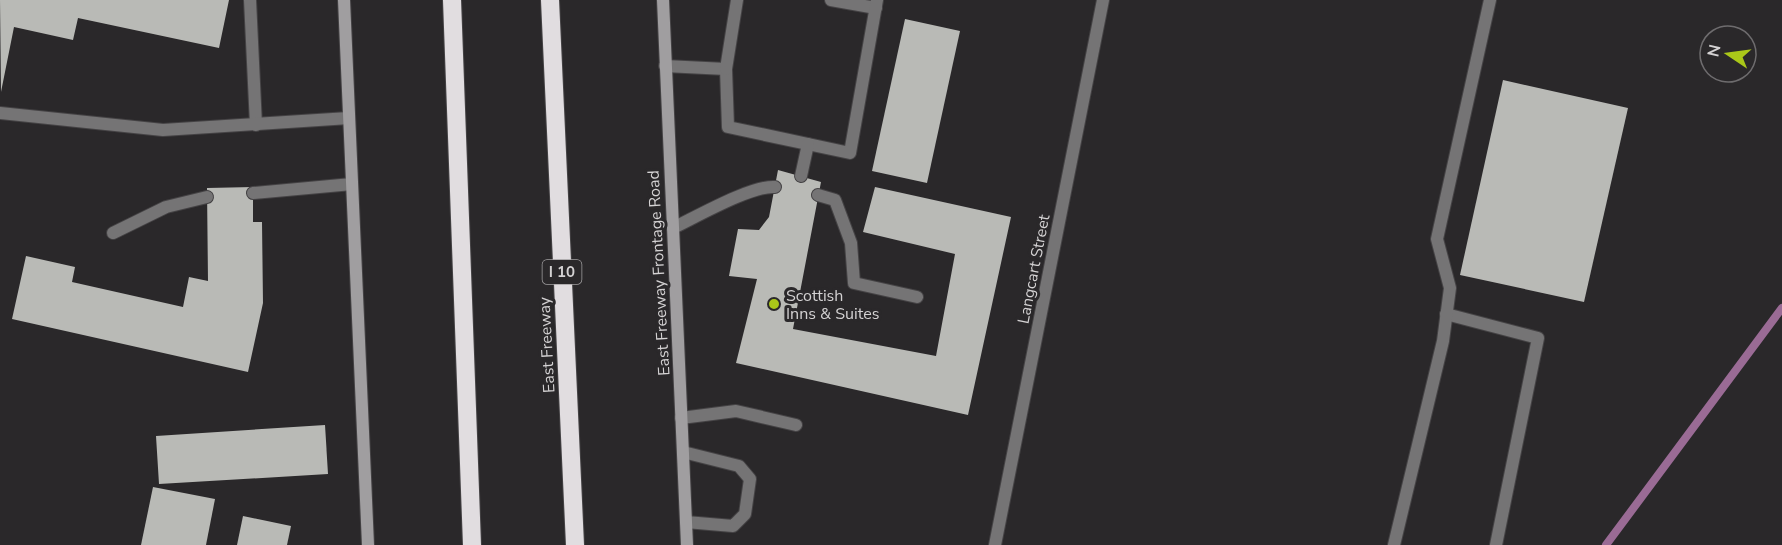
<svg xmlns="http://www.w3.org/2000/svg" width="1782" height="545" font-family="'Nunito Sans',sans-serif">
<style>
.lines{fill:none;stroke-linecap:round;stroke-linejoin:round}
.stream{stroke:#9a6b95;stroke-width:8}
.building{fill:#b9bab6}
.lane-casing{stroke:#454345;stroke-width:14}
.street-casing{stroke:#454345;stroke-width:14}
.secondary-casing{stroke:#454345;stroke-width:14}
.highway-casing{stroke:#454345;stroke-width:20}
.lane{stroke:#757475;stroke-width:12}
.street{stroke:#757475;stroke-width:12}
.secondary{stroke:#a09ea0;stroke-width:12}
.highway{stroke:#e1dde0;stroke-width:18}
.poi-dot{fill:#aac719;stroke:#2a282a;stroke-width:2}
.labels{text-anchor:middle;stroke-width:6;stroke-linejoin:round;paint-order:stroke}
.shield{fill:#2a282a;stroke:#a19fa0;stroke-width:1.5}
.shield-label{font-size:15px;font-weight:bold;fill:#d4d2d3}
.street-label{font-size:16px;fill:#d4d2d3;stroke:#2a282a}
.poi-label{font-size:16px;fill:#d4d2d3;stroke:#2a282a;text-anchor:start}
</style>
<rect width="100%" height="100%" fill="#2a282a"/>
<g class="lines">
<!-- stream -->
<polyline class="stream" points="1606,545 1782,308"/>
</g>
<!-- building -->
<g class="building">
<polygon points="0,0 229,0 219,48 78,18 73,40 14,27 1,92"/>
<polygon points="905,19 960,31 927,183 872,171"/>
<polygon points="1503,80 1628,108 1584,302 1460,275"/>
<polygon points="778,170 821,182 793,329 936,356 955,254 863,232 875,187 1011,217 968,415 736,363 757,279 729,276 738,229 759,230 769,217"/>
<polygon points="253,187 253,222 262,222 263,303 248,372 12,319 26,256 75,267 72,282 183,307 189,277 208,281 207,188"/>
<polygon points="325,425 328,474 159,484 156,436"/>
<polygon points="153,487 215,499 206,545 141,545"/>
<polygon points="243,516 291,526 287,545 237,545"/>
</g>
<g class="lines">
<!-- lane casing -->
<g class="lane-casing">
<g id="lane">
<polyline points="250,0 256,125"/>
<polyline points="831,0 876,8"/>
<polyline points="665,66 726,69 728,127 850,153 877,0"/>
<polyline points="726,69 737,0"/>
<polyline points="0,113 163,130 349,118"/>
<polyline points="801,176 808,144"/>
<polyline points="253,193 352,184"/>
<polyline points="818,195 835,200 851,243 854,283 917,297"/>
<path d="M673,228C696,217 752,185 775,187"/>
<polyline points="113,233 166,207 207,197"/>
<polyline points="1446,314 1538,338 1496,545"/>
<polyline points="681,418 736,411 796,425"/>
<polyline points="683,452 739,466 750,479 745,514 733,526 686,522"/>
<polyline points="1394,545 1443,341 1450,288 1437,239 1490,0"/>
</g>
</g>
<!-- street casing -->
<g class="street-casing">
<polyline id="street" points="995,545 1103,0"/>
</g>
<!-- secondary casing -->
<g class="secondary-casing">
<g id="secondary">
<polyline points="344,0 368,545"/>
<polyline points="663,0 687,545"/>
</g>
</g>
<!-- highway casing -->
<g class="highway-casing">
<g id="highway">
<polyline points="452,0 472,545"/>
<polyline points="550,0 575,545"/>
</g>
</g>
<!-- lane -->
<use href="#lane" class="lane"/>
<!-- street -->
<use href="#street" class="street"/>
<!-- secondary -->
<use href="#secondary" class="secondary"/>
<!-- highway -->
<use href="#highway" class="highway"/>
</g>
<!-- markers -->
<circle class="poi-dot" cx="774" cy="304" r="6"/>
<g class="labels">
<!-- shield labels -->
<rect class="shield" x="542.5" y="260" width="39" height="24" rx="4.5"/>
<g class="shield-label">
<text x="562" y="277">I 10</text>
</g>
<!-- street labels -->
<g class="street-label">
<text transform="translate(1033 269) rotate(-79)" y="6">Langcart Street</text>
<text transform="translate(658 273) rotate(-93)" y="6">East Freeway Frontage Road</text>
<text transform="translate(546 345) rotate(-93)" y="6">East Freeway</text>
</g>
<!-- poi labels -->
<g class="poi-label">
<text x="786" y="301">Scottish<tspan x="786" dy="18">Inns &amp; Suites</tspan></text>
</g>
</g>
<!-- north arrow -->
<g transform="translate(1728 54) rotate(283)"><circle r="28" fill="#2a282a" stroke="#6e6c6e" stroke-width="1.5"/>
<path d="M0-4.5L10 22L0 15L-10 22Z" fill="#aac719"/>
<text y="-9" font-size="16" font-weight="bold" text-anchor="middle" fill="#d4d2d3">N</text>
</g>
</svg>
